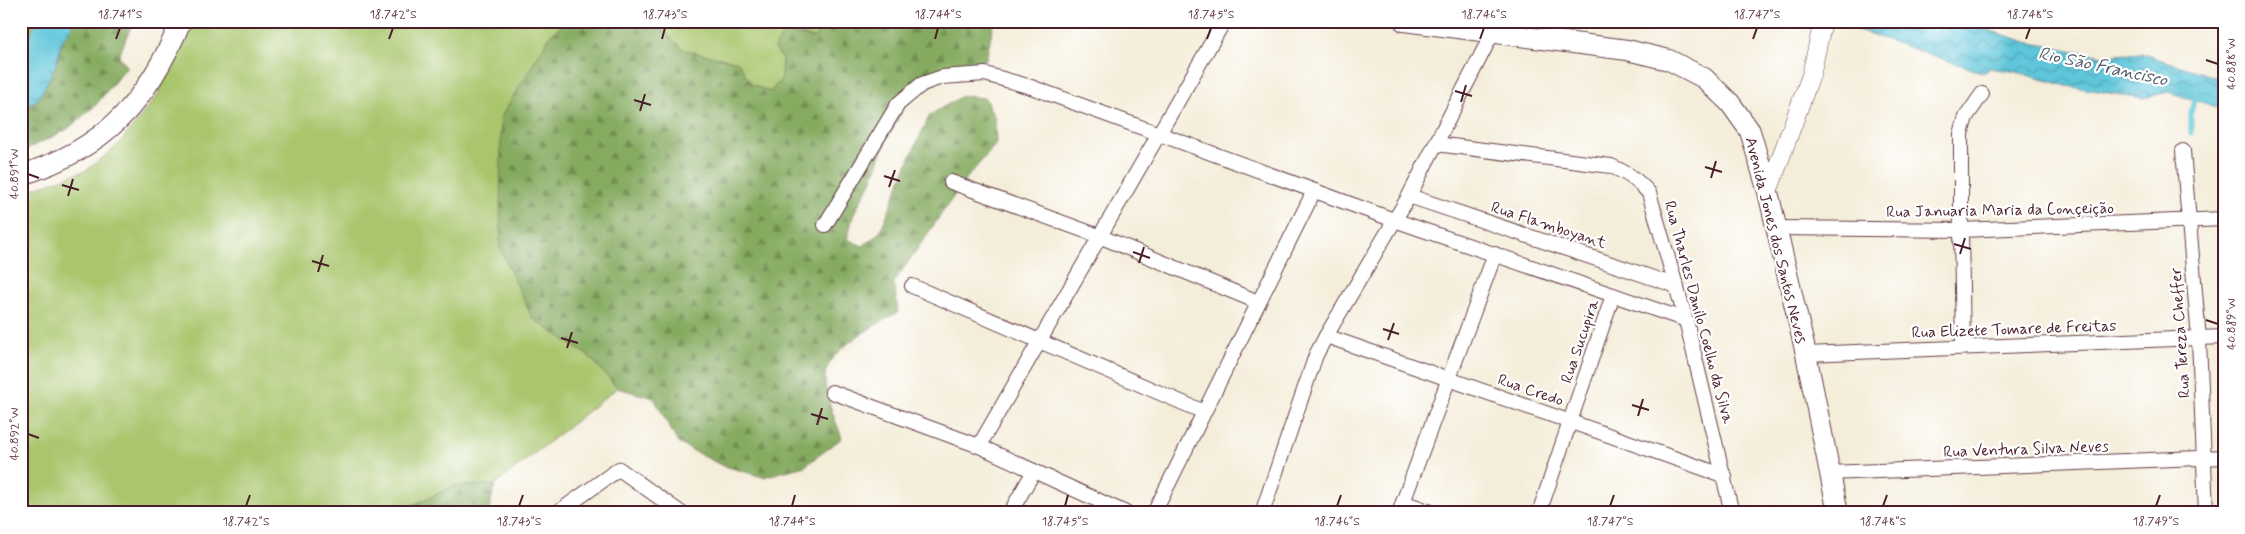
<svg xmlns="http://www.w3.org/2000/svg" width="2245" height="534" font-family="Mynerve,sans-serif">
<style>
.grass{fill:#a9c66d;stroke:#7a724c}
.forest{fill:url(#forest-firs);stroke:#686546}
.water{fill:url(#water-waves);stroke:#547282}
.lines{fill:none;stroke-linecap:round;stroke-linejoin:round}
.stream{stroke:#5ec6da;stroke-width:5}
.river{stroke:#5ec6da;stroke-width:29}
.minor-casing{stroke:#643e45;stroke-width:16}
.tertiary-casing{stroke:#643e45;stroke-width:19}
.secondary-casing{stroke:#643e45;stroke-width:22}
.minor{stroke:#fff;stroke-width:14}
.tertiary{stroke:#fff;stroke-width:18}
.secondary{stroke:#fff;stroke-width:20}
.ticks{fill:none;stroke:#4a1f2b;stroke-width:2}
.labels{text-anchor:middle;stroke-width:4.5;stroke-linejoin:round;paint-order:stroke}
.street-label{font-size:16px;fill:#4a1f2b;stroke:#fff}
.water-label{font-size:18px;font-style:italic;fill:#515968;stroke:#fff}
.neatline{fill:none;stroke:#4a1f2b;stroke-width:2}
.ticks-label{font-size:12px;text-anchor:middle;fill:#4a1f2b}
</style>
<defs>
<pattern id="forest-firs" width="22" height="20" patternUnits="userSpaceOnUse" patternTransform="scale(1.25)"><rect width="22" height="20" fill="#86ab60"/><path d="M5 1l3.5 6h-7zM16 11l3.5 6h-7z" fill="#708b4f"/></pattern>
<pattern id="water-waves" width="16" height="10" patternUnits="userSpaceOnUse" patternTransform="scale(1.25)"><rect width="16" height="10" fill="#5ec6da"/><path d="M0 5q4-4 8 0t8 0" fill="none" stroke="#50a0b1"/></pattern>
</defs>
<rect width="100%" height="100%" fill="#fff"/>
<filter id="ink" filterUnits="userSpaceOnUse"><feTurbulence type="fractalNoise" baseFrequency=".02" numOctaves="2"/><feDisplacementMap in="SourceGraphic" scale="10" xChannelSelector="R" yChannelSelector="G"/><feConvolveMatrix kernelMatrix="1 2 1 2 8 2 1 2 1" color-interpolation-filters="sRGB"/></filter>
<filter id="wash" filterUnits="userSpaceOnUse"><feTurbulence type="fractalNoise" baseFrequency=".0096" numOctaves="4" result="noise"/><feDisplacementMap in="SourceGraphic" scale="20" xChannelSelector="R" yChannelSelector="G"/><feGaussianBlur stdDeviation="1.12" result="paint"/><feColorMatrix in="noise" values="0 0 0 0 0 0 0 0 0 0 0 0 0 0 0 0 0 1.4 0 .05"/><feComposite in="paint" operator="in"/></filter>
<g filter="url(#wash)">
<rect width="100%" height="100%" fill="#f4edd9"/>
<!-- grass -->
<g class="grass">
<polygon points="190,21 569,21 551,34 532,318 590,357 617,388 495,485 455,486 394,513 21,513 21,193 87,170 118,145 157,96"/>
<polygon points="652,21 824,21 816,38 796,34 782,59 781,80 770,92 751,84 738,62 684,50"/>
</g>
<!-- forest -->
<g class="forest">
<path d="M21,21H47C44,30 38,38 35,47C30,64 34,80 21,94Z"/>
<polygon points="72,21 133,21 119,56 127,66 95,106 66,130 27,149 21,150 21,111 39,98 55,67 63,39 71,29"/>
<path d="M569,21H652L684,50L738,62L751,84L770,92L781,80L782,59L774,48L784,33L815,38L824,21H994L986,59L953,72L924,90L904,107L886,142L871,182L854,213L847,239L863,246L880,232L911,155L930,115L962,96L985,98L995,119L996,144L965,180L894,282L898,312C876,326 828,348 825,376C824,394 836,422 842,438L805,466L763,477L721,465L678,443L654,398L617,388L590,357L532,318L500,249L501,117L551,34Z"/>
<polygon points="495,485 488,513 394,513 455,486"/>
</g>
<!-- water -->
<g class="water">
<path d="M47,21H72L71,29L63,39L55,67L39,98L21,111V94C36,78 30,58 37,39C40,33 44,27 47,21Z"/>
<polygon points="1832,21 1960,21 2026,42 2103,56 2140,53 2224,80 2224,109 2168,92 2143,98 2116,94 2067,86 2012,71 1988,68 1984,73"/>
</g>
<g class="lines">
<!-- stream -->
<polyline class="stream" points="2191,133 2191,114 2195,94"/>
<!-- river -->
<polyline class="river" points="21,85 31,69 53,21"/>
</g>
</g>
<g filter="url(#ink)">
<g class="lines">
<!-- minor casing -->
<g class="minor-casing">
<g id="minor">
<path d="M1436,144L1611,166C1627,173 1638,180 1649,193L1686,320L1732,513"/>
<polyline points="2183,151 2199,339 2206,513"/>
<polyline points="951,182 1099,236 1258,302"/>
<polyline points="1409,196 1677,286"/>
<polyline points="825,225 898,104 922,84 942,77 985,74 1031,87 1394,220 1686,320"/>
<polyline points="1777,228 1961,230 2224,219"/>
<polyline points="912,286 1204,412"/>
<polyline points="1326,336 1725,476"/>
<polyline points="1963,347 1961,230 1961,134 1966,117 1982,94"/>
<polyline points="1806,354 2224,337"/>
<polyline points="832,392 979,446 1126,513"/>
<polyline points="979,446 1224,21"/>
<polyline points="1829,473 2224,457"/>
<polyline points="1403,502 1434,513"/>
<polyline points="557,513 619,469 681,513"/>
<polyline points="1010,513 1034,471"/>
<polyline points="1154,513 1314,191"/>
<polyline points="1262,513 1316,355 1326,336 1409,196 1493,32"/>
<polyline points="1399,513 1495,254"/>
<polyline points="1539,513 1613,295"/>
</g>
</g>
<!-- tertiary casing -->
<g class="tertiary-casing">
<polyline id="tertiary" points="1768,192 1811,75 1823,21"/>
</g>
<!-- secondary casing -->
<g class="secondary-casing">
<g id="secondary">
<polyline points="1404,21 1627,50 1669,60 1704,78 1730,103 1750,131 1768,192 1806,354 1838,513"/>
<path d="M21,175C105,149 148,101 181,21"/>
</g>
</g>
<!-- minor -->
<use href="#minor" class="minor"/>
<!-- tertiary -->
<use href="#tertiary" class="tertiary"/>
<!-- secondary -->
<use href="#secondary" class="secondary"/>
</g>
</g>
<!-- ticks -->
<path class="ticks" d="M116,39L120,28M389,39L393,28M662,39L665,28M935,39L938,28M1207,39L1211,28M1480,39L1484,28M1753,39L1757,28M2026,39L2030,28M2206,60L2218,64M1455,91L1472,96M634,100L651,105M1461,102L1466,85M640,111L645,94M1705,167L1722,172M28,174L39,178M884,176L900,181M1711,178L1716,161M62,185L79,190M889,187L895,170M68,196L73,179M1954,244L1971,249M1133,252L1150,258M1960,254L1965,238M312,261L329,266M1139,263L1144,247M318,272L323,255M2206,320L2218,324M1383,329L1399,334M561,338L578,343M1388,340L1394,323M567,348L572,332M1632,405L1649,410M811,414L828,419M1638,416L1643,399M817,425L822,408M28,434L39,438M246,506L250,495M519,506L523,495M792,506L795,495M1065,506L1068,495M1337,506L1341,495M1610,506L1614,495M1883,506L1887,495M2156,506L2160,495"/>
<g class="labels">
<!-- street labels -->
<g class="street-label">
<text transform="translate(2000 209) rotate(-1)" y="6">Rua Januaria Maria da Conçeição</text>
<text transform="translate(1549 224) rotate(18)" y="6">Rua Flamboyant</text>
<text transform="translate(1777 240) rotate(76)" y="6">Avenida Jones dos Santos Neves</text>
<text transform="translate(1700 312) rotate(75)" y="6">Rua Tharles Danilo Coelho da Silva</text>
<text transform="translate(2014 328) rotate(-2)" y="6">Rua Elizete Tomare de Freitas</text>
<text transform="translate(2179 333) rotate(-94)" y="6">Rua Tereza Cheffer</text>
<text transform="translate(1579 341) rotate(-71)" y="6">Rua Sucupira</text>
<text transform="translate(1531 389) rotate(19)" y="6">Rua Credo</text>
<text transform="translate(2026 448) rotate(-2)" y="6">Rua Ventura Silva Neves</text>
</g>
<!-- water labels -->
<g class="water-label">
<text transform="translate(2103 66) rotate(12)" y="6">Rio São Francisco</text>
</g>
</g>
<!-- margin -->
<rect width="2245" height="534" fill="none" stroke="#fff" stroke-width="55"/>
<rect x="28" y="28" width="2190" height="478" class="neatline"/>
<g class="ticks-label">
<text x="120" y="18">18.741°S</text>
<text x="393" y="18">18.742°S</text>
<text x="665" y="18">18.743°S</text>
<text x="938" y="18">18.744°S</text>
<text x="1211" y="18">18.745°S</text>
<text x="1484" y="18">18.746°S</text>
<text x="1757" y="18">18.747°S</text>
<text x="2030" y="18">18.748°S</text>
<text transform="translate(2231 64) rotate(-90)" y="4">40.888°W</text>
<text transform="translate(14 174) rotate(-90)" y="4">40.891°W</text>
<text transform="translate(2231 324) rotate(-90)" y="4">40.889°W</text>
<text transform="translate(14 434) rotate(-90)" y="4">40.892°W</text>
<text x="246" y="525">18.742°S</text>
<text x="519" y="525">18.743°S</text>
<text x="792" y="525">18.744°S</text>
<text x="1065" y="525">18.745°S</text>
<text x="1337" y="525">18.746°S</text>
<text x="1610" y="525">18.747°S</text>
<text x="1883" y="525">18.748°S</text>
<text x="2156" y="525">18.749°S</text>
</g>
</svg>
